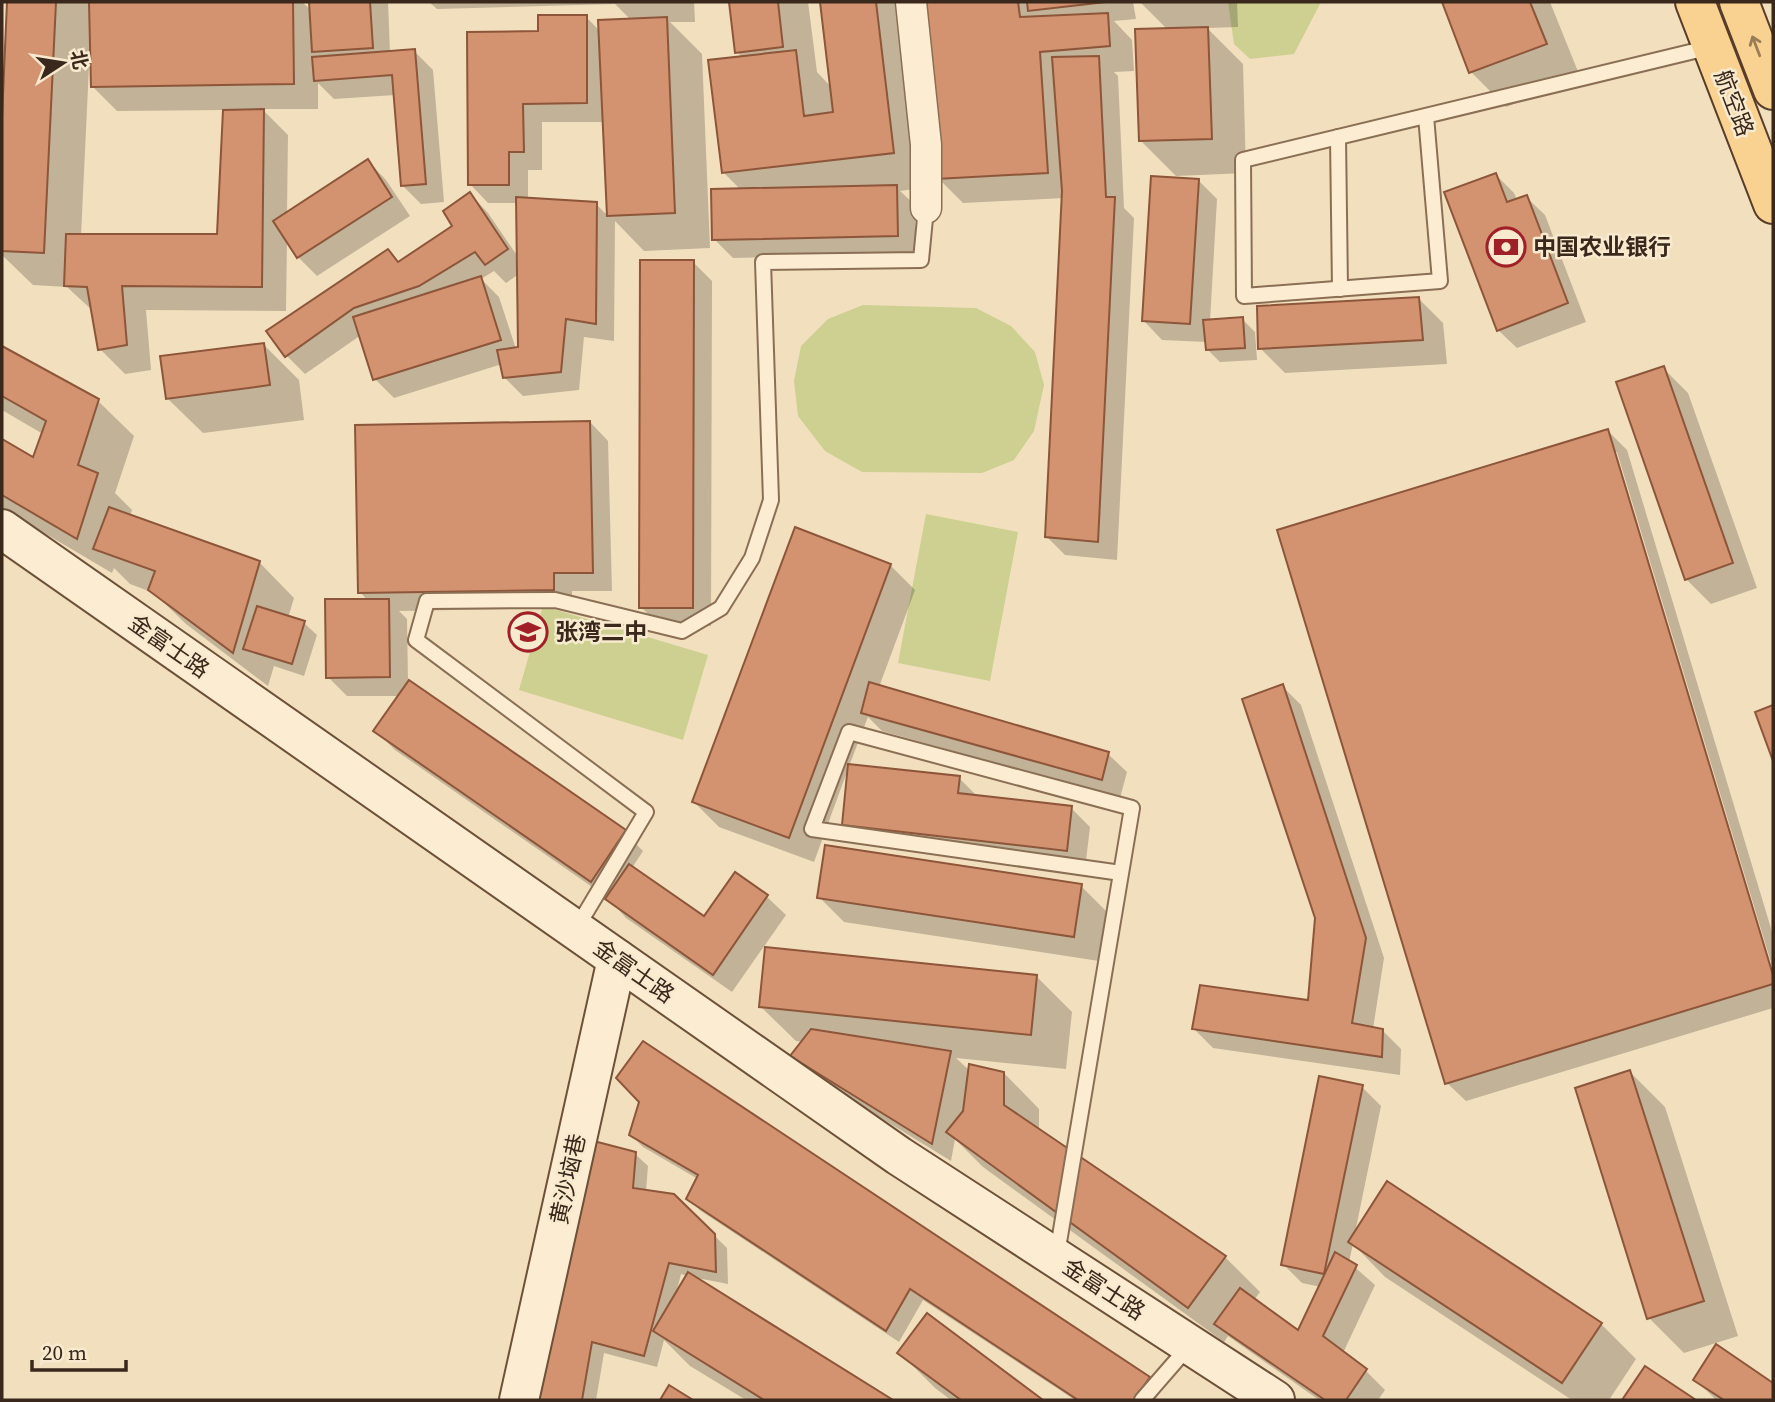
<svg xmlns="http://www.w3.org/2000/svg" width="1775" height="1402" font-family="'Source Serif 4','Noto Sans SC',serif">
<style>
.green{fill:#cdd091}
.shadow{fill:#0003;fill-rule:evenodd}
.building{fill:#d39370;stroke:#8d5539;stroke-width:2}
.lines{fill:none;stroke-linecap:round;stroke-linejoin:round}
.lane-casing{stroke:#8b6f55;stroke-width:18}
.street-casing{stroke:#8b6f55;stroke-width:33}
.secondary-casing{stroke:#6d5038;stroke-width:42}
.primary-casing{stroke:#583d2a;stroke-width:42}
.lane{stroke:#fcedd2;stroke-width:14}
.street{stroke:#fcedd2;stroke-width:30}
.secondary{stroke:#fcedd2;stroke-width:38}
.primary{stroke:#f9d291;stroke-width:38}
.oneway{stroke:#997d56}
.labels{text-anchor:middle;stroke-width:5;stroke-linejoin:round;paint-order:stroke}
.street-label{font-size:23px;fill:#39281b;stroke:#f8eace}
.poi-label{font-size:23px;font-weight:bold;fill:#39281b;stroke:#f8eace;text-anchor:start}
</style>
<rect width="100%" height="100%" fill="#f2dfbe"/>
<!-- green -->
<g class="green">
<polygon points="1228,2 1321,2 1294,54 1250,59 1234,44"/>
<polygon points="863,305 976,308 1011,326 1035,352 1044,385 1034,431 1014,460 982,473 862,472 825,451 798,416 794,381 801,346 828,319"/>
<polygon points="926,514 1018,532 990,681 898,663"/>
<polygon points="543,606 708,655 683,740 519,690"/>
</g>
<!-- shadow -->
<g class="shadow">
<path d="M9,2H302L311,10V2H388L390,53L414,51L433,70L444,202L421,204L402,185L395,95L334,99L318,83V109H262L288,135L287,213L368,161L386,180L410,216L317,276L298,257L287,240L286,311L146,310L151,370L125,374L100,349L93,311L67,287L33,285L2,255V155ZM89,66H92V86L117,111L225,110L219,235L81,236Z"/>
<path d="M429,2H694L695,22H670L702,54L710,248L644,251L615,221L614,341L584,337L579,390L523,396L504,377L502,364L394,398L375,379L361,335L305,374L286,355L388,251L400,263L455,226L470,194L488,213L518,257V203H488L470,184L540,33L586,17L601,32L631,20L615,4L437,9ZM542,122H605L609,217L596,204L528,199V170H542ZM494,271L506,283L519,274L520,349H516L499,297L481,279Z"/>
<polygon points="731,2 808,2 817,72 832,88 822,2 906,2 928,187 900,191 915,205 916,254 733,258 714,239 741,190 723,172 743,58 737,52"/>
<polygon points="922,2 1133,2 1136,19 1114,21 1132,40 1134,71 1114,72 1118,76 1124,208 1134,218 1117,560 1065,555 1046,536 1064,198 963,203 938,178"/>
<polygon points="1140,2 1237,2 1238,27 1207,28 1243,64 1246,173 1176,176 1141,141 1168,30"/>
<polygon points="1444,2 1550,2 1581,79 1506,107 1471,72"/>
<polygon points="1496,175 1514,193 1517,200 1526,197 1545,215 1586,322 1517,348 1498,330"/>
<polygon points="1198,180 1217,199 1210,321 1242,319 1255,332 1257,360 1220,362 1207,349 1207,342 1162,340 1144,321"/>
<polygon points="693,262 712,281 711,626 660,626 641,607"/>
<polygon points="1418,298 1443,323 1447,364 1285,373 1260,348"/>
<polygon points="263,344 299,380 304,420 203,433 167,398"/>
<polygon points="2,348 98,401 134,436 115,493 132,510 130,516 259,562 294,598 288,618 304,623 317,635 304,676 274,666 268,686 186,624 154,593 130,584 114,568 112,573 2,508 2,441 34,460 43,434 2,410"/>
<polygon points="1663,368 1688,393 1757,588 1711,604 1686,579"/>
<polygon points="590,422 608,441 612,591 572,591 572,608 399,611 407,619 408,682 624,832 643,851 632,868 704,918 735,874 767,897 786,915 732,992 626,918 608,898 395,750 376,731 400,696 347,696 328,677 368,601 360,592"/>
<polygon points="1608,431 1627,450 1773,935 1773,969 1617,452 1613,452 1773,981 1773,1008 1466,1101 1447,1083"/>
<polygon points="890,565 915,590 879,687 1108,754 1127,772 1120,798 882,731 868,717 849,766 959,778 978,797 1071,808 1090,827 1085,869 863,843 844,824 848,769 814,862 719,827 694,802"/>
<polygon points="1282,686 1301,705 1384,958 1373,1029 1382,1030 1401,1049 1400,1075 1213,1048 1194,1029 1309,1002 1317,918"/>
<polygon points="1081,886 1106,911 1099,961 844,922 819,897"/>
<polygon points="1037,977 1072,1012 1066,1069 956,1058 970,1071 1004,1073 1039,1109 1039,1130 1225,1257 1260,1292 1254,1300 1299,1333 1321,1287 1302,1283 1283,1264 1362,1087 1381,1106 1355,1233 1601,1324 1636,1359 1609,1400 1572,1400 1385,1277 1353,1244 1349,1262 1375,1285 1343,1353 1366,1371 1385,1390 1378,1400 1319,1400 1228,1336 1224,1342 983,1167 955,1139 951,1161 811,1075 792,1056 803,1042 796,1041 760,1006"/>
<polygon points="1630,1072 1665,1107 1738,1336 1684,1353 1649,1318"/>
<polygon points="631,1135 1149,1378 1161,1391 1155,1400 1075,1400 923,1300 899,1342 701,1211 688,1199 698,1179 643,1147"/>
<path d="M635,1154L648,1166L646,1191L673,1195L727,1248L728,1284L692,1277L889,1400H746L690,1366L664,1340L657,1367L604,1353L596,1400H524ZM681,1274L688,1276L676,1294Z"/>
<polygon points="927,1316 1040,1400 951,1400 935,1388 900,1353"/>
<polygon points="1716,1347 1773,1385 1773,1400 1716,1400 1695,1379"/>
</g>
<!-- building -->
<g class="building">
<polygon points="7,2 56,2 44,253 2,251 2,118"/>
<polygon points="89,2 293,2 294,84 91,87"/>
<polygon points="309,2 370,2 373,48 312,52"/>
<polygon points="729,2 778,2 783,47 735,53"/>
<polygon points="820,2 876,2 894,153 722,173 708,60 796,50 804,116 833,112"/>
<polygon points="920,2 1018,2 1020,17 1108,13 1110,46 1040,52 1048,173 936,179"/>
<polygon points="1027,2 1106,2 1028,11"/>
<polygon points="1442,2 1530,2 1547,44 1469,73"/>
<polygon points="538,15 587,15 587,103 523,104 524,152 509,152 509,185 468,185 467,32 538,31"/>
<polygon points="667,17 675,213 607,216 598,20"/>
<polygon points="1208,27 1212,139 1139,141 1135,29"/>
<polygon points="415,49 426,184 401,186 392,75 314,81 312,57"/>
<polygon points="1099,56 1106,197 1115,197 1098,542 1045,537 1062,191 1052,57"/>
<polygon points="264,109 262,287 122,286 127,345 98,350 87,287 64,286 66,234 217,234 223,110"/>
<polygon points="368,159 392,197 297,258 273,221"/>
<polygon points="1496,173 1507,202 1527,195 1568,303 1497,331 1444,192"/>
<polygon points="1151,176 1199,179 1190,324 1142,321"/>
<polygon points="897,185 898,236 712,240 711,189"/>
<polygon points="470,192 508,249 485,265 475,252 419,286 354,308 285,357 266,331 388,249 398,262 452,226 443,211"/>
<polygon points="516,197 597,202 596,324 566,319 561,372 503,378 497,350 518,347"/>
<polygon points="640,260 694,260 693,608 639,608"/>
<polygon points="481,276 501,340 373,380 353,317"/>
<polygon points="1419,297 1423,340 1258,349 1257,306"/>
<polygon points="1243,317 1245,348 1206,350 1203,320"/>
<polygon points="264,343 270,385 166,399 160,356"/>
<polygon points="2,346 99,399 78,465 98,473 77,539 2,495 2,439 33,457 46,421 2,396"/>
<polygon points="1664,366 1733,563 1685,580 1616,382"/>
<polygon points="590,421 593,573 554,573 554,590 358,593 355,425"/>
<polygon points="1608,429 1773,975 1773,984 1445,1084 1277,530"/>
<polygon points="109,507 260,561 233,653 148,590 155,571 93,549"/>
<polygon points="795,527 891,564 789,838 692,802"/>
<polygon points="325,599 389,599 390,677 326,678"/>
<polygon points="257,606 305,621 292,664 243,649"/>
<polygon points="409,680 626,830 591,882 373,731"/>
<polygon points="869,682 1109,752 1102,780 861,713"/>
<polygon points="1283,684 1366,938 1352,1023 1383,1029 1382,1057 1192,1029 1200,985 1308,1000 1315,918 1242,699"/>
<polygon points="1773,705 1773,761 1755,712"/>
<polygon points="848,764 960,776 958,793 1072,806 1067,851 842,825"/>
<polygon points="825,845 1082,884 1074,937 817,898"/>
<polygon points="629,864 704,916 735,872 768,895 713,975 605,899"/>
<polygon points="765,947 1037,975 1031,1035 759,1007"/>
<polygon points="811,1029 951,1051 932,1144 790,1056"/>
<polygon points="643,1041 1150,1377 1134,1400 1078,1400 910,1289 886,1331 686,1199 698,1175 629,1135 639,1102 616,1078"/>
<polygon points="969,1064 1004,1072 1004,1105 1226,1256 1188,1308 946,1132 963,1111"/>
<polygon points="1630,1070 1704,1301 1647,1319 1575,1088"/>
<polygon points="1319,1076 1363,1085 1324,1274 1281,1265"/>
<polygon points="586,1139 636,1152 633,1188 674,1194 715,1234 716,1272 669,1263 644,1356 592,1342 582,1400 522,1400"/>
<polygon points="1387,1181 1602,1323 1562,1383 1348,1242"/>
<polygon points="1335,1252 1357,1265 1323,1336 1367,1369 1346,1400 1325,1400 1214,1324 1240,1288 1298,1330"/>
<polygon points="688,1272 893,1400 764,1400 653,1331"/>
<polygon points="927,1313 1043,1400 961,1400 897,1353"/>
<polygon points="1716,1344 1773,1383 1773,1400 1724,1400 1693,1380"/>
<polygon points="1645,1366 1696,1400 1622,1400"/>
<polygon points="669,1385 693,1400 660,1400"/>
</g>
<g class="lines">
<!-- lane casing -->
<g class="lane-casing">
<g id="lane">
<polyline points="1426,116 1440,281 1244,296 1243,160 1711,47"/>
<polyline points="1338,137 1340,289"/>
<polyline points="576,929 646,812 416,640 427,601 555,600 682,631 721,608 752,558 771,500 763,262 921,260 926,208"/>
<polyline points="1057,1254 1132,808 849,732 812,829 1121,873"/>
<polyline points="1142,1400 1189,1346"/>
</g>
</g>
<!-- street casing -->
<g class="street-casing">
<polyline id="street" points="911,2 926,145 926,208"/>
</g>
<!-- secondary casing -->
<g class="secondary-casing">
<g id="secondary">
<polyline points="2,529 899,1156 1275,1400"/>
<polyline points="519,1400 617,959"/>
</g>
</g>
<!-- primary casing -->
<g class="primary-casing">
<g id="primary">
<polyline points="1695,2 1773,204"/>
<polyline points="1739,2 1773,90"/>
</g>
</g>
<!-- lane -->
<use href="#lane" class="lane"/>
<!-- street -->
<use href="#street" class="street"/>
<!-- secondary -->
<use href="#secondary" class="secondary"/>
<!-- primary -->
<use href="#primary" class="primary"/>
</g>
<!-- one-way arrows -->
<defs><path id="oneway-shaft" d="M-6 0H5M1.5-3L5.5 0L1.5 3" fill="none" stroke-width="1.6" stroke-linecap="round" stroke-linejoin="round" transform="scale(1.75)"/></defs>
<use class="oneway" href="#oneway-shaft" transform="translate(1756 46) rotate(-111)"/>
<!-- icons -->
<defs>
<g id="bank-ring" transform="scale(2.0125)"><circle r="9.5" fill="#f8eace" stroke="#a02028" stroke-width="1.5"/><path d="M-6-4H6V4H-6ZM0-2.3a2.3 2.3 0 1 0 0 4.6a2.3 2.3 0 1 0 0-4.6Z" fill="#a02028"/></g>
<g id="school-ring" transform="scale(2.0125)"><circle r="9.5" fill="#f8eace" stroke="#a02028" stroke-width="1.5"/><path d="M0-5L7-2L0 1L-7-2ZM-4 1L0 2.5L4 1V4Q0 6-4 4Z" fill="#a02028"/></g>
</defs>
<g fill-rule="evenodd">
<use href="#bank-ring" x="1506" y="247"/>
<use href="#school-ring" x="528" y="632"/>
</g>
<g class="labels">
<!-- street labels -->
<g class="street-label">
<text transform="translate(1734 103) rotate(69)" y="8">航空路</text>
<text transform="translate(169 646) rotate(35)" y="8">金富士路</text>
<text transform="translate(634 971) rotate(35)" y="8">金富士路</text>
<text transform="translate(568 1179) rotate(-78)" y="8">黄沙垴巷</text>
<text transform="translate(1104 1289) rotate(33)" y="8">金富士路</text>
</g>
<!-- poi labels -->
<g class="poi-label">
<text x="1533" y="255">中国农业银行</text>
<text x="555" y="640">张湾二中</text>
</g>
</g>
<!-- border -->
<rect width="1775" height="1402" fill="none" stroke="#39281b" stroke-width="7"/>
<!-- north arrow -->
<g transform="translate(63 63) rotate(78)" stroke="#f8eace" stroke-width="5" paint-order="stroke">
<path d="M0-5L12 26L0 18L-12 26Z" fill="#39281b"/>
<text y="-10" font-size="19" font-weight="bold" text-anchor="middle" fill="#39281b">北</text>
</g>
<!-- scale -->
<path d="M32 1360v10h94v-10" fill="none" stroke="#39281b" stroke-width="3.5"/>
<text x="42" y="1360" font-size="21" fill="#39281b" stroke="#f8eace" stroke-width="5" paint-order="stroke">20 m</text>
</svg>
